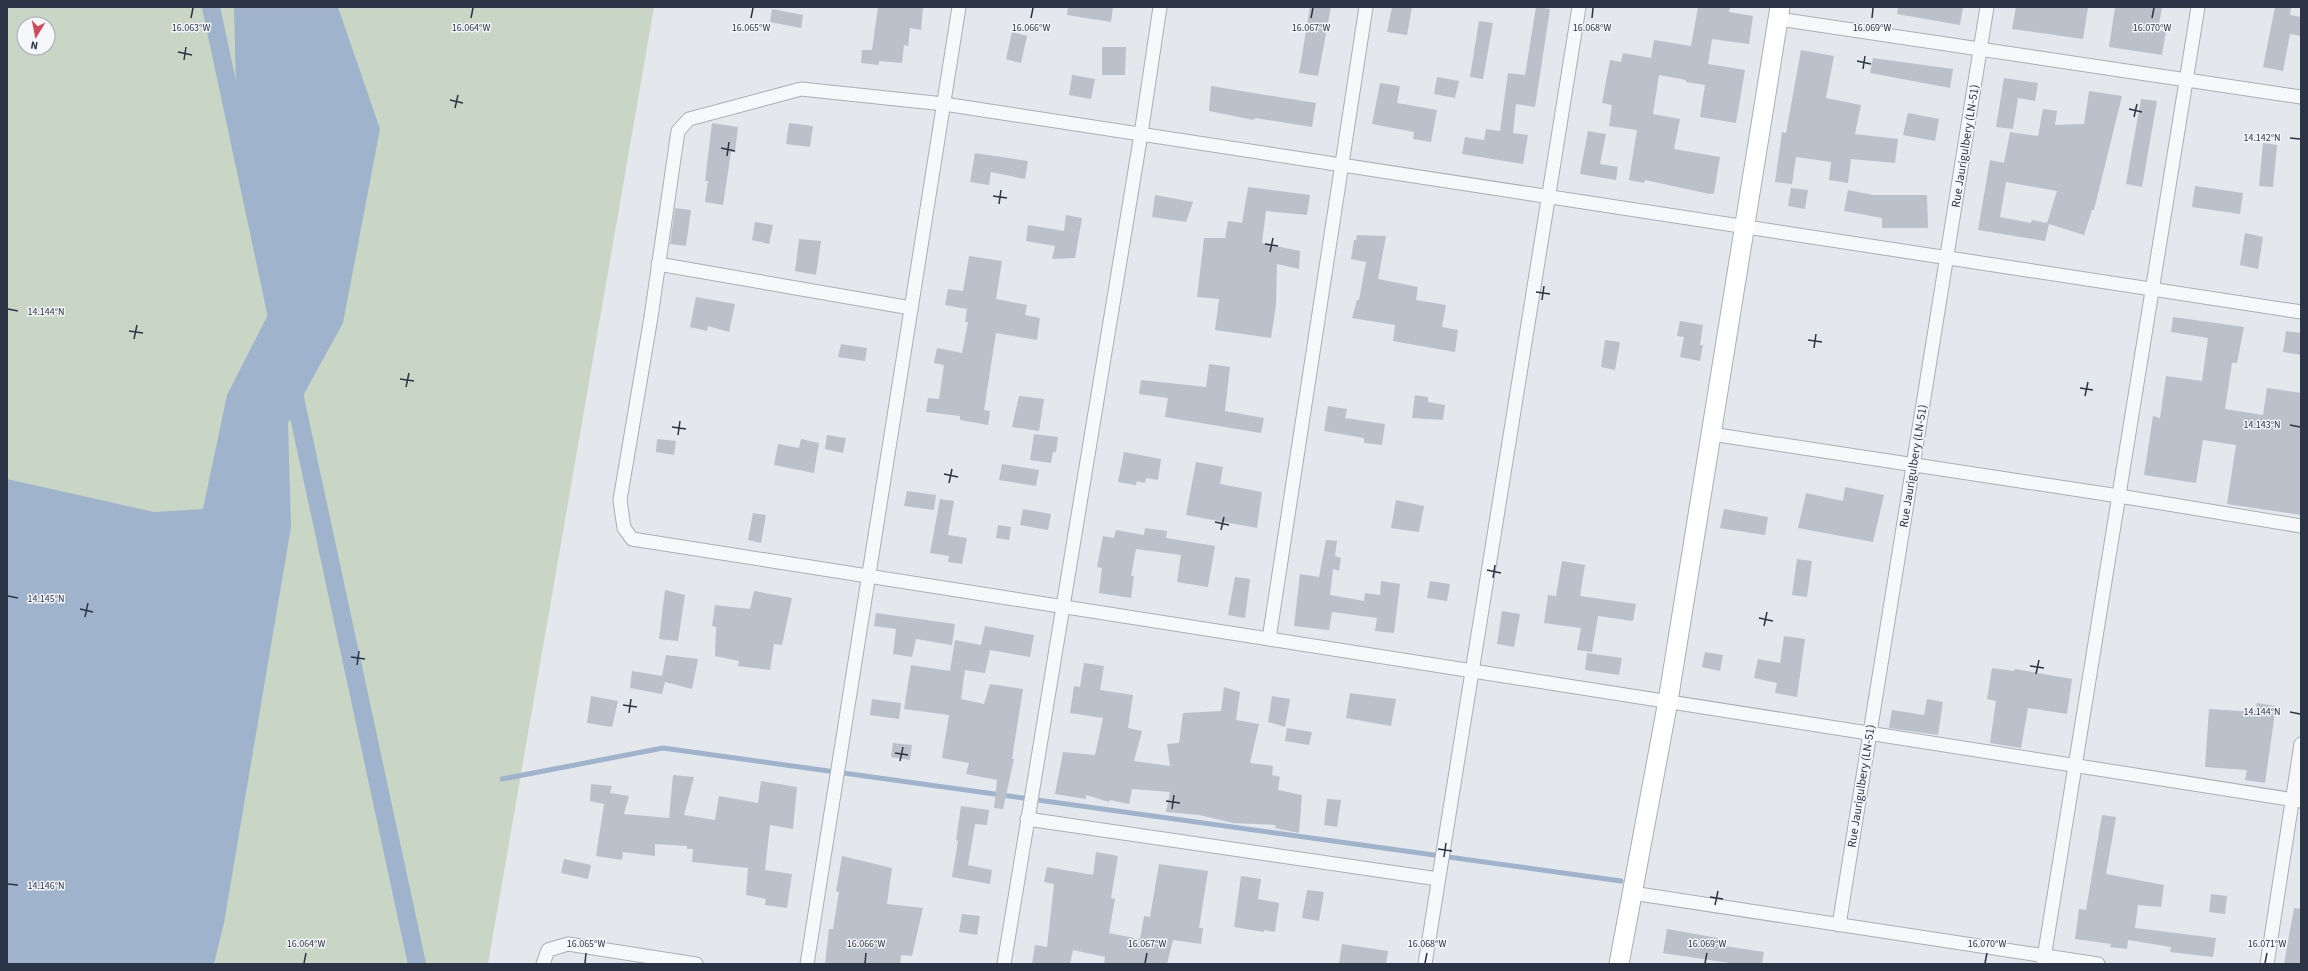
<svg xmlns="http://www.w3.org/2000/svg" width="2308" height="971" font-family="'Source Sans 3',sans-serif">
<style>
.green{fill:#c9d6c5;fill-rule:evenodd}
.water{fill:#9fb4cc}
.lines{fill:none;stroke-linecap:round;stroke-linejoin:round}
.stream{stroke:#9fb4cc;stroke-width:5}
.canal{stroke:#9fb4cc;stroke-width:18}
.building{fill:#bbc0ca;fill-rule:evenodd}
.street-casing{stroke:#a9aeb7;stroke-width:15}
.secondary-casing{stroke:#a9aeb7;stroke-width:21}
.street{stroke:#f7f8fa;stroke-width:13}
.secondary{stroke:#fff;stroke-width:19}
.ticks{fill:none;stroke:#2b3445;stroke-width:1.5}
.labels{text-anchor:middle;stroke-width:3;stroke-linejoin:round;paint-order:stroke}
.street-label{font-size:12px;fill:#2b3445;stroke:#f4f6f9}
.ticks-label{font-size:10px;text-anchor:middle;fill:#2b3445;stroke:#f4f6f9;stroke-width:3;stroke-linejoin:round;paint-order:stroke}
</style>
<rect width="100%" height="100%" fill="#e4e7ec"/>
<!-- green -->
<path class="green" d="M7,7H654L488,964H7ZM24,24H48V48H24Z"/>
<!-- water -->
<polygon class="water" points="234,7 338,7 380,129 343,323 288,423 291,527 224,923 214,964 7,964 7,479 154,512 203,509 227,395 280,291 236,90"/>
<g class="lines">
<!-- stream -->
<polyline class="stream" points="502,779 663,748 1621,881"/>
<!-- canal -->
<g class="canal">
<polyline points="211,7 279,326"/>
<polyline points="292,384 417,964"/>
</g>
</g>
<!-- building -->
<g class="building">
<polygon points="878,7 923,7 921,30 910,28 908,46 904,45 902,63 879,61 879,65 861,63 862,50 872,50"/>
<polygon points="1068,7 1113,7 1111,22 1067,15"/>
<polygon points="1310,7 1331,7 1318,76 1299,73"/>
<polygon points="1392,7 1412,7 1407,35 1387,32"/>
<polygon points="1536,7 1550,9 1535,107 1516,104 1513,133 1528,135 1523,164 1462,154 1465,137 1484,140 1486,129 1500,131 1508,73 1525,75"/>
<polygon points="1698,7 1730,7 1729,12 1753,16 1749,44 1712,39 1708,64 1745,70 1736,123 1700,117 1705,85 1686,82 1686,80 1659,75 1653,114 1680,119 1674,149 1720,157 1714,193 1710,194 1645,180 1644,183 1629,180 1637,130 1609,126 1612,105 1602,103 1610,60 1621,62 1623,53 1651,58 1654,40 1691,46"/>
<polygon points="1898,7 1963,7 1960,25 1897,14"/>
<polygon points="2016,7 2088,7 2083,39 2012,29"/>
<polygon points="2115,7 2162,7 2158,30 2166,31 2162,55 2109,47"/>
<polygon points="2275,7 2291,7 2290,15 2301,17 2301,36 2290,34 2283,71 2263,67"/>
<polygon points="772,9 803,15 801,28 770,22"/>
<polygon points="1479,21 1493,23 1483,79 1470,77"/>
<polygon points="1012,32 1027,36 1021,63 1006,59"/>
<polygon points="1102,47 1126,47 1125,75 1102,75"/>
<polygon points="1801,50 1834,56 1826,98 1861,105 1855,134 1898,139 1895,163 1851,159 1848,183 1829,180 1831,162 1796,157 1792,184 1775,182 1782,132 1786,133"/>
<polygon points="1873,58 1953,69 1950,88 1870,73"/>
<polygon points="1072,75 1095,79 1091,99 1069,95"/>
<polygon points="1437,77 1459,81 1455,98 1434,94"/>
<polygon points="2004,78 2038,83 2035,101 2018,98 2013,129 1996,127"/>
<polygon points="1380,83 1400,86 1397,103 1437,110 1431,142 1413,139 1414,132 1372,124"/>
<polygon points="1211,86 1316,103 1312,127 1255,118 1254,120 1209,111"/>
<path d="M2089,91L2122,96L2094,210H2092L2084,235L2049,224L2045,241L1978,230L1990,160L2004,163L2010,132L2038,136L2043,109L2057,111L2055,125L2084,124ZM2006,182L2057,191L2047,223L2032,220L2031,223L2000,217Z"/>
<polygon points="2141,99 2157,101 2142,187 2126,184"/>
<polygon points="1908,113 1939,119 1935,141 1903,135"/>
<polygon points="712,123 738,127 735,152 731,152 723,205 705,202 708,181 705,181"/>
<polygon points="789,123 813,126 810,147 786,144"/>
<polygon points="1588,131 1606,134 1600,164 1618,167 1616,180 1580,174"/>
<polygon points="2263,143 2277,145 2273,187 2259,186"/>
<polygon points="975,153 1028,161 1025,179 991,172 989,185 970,182"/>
<polygon points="2195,186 2243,193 2240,214 2192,207"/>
<polygon points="1248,187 1310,195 1307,215 1266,211 1262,243 1300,251 1299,269 1277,264 1276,305 1271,338 1215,330 1219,299 1197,297 1204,238 1225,238 1228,221 1242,223"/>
<polygon points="1791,188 1808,190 1805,209 1788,206"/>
<polygon points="1848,190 1873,195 1927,195 1928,228 1882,228 1882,218 1844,211"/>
<polygon points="1155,195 1193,202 1186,222 1152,217"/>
<polygon points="675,208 691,210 686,246 670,244"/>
<polygon points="1066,215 1082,218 1075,258 1052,259 1055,246 1026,241 1028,225 1064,231"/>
<polygon points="755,222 773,225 769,244 752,240"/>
<polygon points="2245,233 2263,237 2258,269 2240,265"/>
<polygon points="1357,235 1386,236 1378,279 1418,287 1416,300 1446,305 1442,327 1458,330 1455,352 1393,341 1395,325 1352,318 1357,300 1359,300 1366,262 1351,259 1354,240 1356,240"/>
<polygon points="799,239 821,241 816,275 795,271"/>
<polygon points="969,256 1002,261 996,299 1027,305 1025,315 1040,318 1037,340 996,333 984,410 990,411 988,425 960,420 960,416 926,412 928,398 939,399 944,365 934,363 937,348 962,353 968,322 965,322 967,309 945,305 948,289 963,291"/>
<polygon points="696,297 735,304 729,332 708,326 707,331 690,327"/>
<polygon points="2173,317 2244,327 2237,363 2232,363 2225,409 2263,415 2267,388 2301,393 2301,515 2227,504 2236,445 2203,440 2196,483 2144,475 2153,416 2160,418 2166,376 2202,381 2208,338 2171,332"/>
<polygon points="1680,321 1703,325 1700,345 1703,345 1700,361 1680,357 1684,337 1677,336"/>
<polygon points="2286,331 2301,333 2301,355 2283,352"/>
<polygon points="1605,340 1620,342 1615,370 1601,367"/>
<polygon points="841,344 867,348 865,361 838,357"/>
<polygon points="1209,364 1230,367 1225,411 1264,418 1261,433 1165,417 1168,398 1139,394 1141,380 1206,387"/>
<polygon points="1415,395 1428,397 1428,402 1445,405 1443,420 1412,418"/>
<polygon points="1019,396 1044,399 1039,431 1012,427"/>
<polygon points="1328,406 1347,409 1345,418 1385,424 1382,445 1364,443 1364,438 1324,431"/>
<polygon points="1034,434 1058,437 1056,452 1053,452 1051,463 1030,460"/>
<polygon points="827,435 846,438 843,453 825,449"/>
<polygon points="657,439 676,441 674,455 656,452"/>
<polygon points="801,439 819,443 814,473 774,465 778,444 799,448"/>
<polygon points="1124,452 1161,459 1158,480 1146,478 1145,483 1137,481 1136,485 1118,482"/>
<polygon points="1196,462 1223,467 1220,484 1262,492 1257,528 1186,515"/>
<polygon points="1002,464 1039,470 1036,486 999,480"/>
<polygon points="1845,487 1884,495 1873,542 1798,528 1806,493 1843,501"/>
<polygon points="907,491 936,495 934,510 904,506"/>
<polygon points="940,499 954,501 948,535 967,538 962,564 948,562 949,556 930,553"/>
<polygon points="1396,500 1424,506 1419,532 1391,528"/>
<polygon points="1023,509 1051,514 1048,530 1020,525"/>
<polygon points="1724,509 1768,517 1765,535 1720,528"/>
<polygon points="753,513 766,515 761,543 748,540"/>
<polygon points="998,525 1011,527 1009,540 996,538"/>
<polygon points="1145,528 1167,531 1166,538 1215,546 1208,587 1177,582 1181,555 1136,549 1131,576 1134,576 1131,598 1099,593 1102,568 1097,567 1103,536 1114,538 1116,530 1144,535"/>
<polygon points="1326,540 1337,541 1335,556 1341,558 1339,571 1333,569 1330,595 1364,601 1365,593 1380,595 1381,581 1400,584 1394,633 1375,631 1377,618 1332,612 1329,630 1294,626 1300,574 1319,577"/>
<polygon points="1797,559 1812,561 1807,597 1792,595"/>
<polygon points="1562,561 1585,565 1580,596 1636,604 1633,621 1598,616 1592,652 1577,650 1581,628 1544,623 1548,595 1556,596"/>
<polygon points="1235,577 1250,579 1245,618 1228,615"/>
<polygon points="1430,581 1450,584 1447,601 1427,598"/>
<polygon points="665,590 685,595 678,641 659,639"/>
<polygon points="754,591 792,598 782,645 774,644 770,670 738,666 739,661 715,656 716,627 712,626 715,605 750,609"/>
<polygon points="1502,611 1520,614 1514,647 1497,644"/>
<polygon points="876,613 955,624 952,645 916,639 912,657 893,654 896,629 874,626"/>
<polygon points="985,626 1034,635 1030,657 990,650 985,673 965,670 961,699 984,704 990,684 1023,689 1012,759 1014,759 1003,809 994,808 997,780 966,774 969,763 942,758 949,715 904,709 911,665 950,671 955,640 981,645"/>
<polygon points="1784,636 1805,639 1797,697 1775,693 1777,683 1754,678 1758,659 1780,663"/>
<polygon points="1705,652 1723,655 1720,671 1702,667"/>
<polygon points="1587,653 1622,658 1619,675 1585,670"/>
<polygon points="666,655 698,659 692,689 665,682 662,694 630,688 632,671 662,676"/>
<polygon points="1084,663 1104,666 1100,690 1133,695 1128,728 1142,731 1134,761 1170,766 1167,744 1179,743 1183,713 1221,711 1224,687 1240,692 1236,720 1259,724 1250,763 1273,766 1272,775 1280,777 1278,790 1302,795 1299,833 1275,828 1276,825 1233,823 1199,815 1166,812 1170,792 1132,789 1129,804 1110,800 1109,802 1086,795 1086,799 1055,794 1063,752 1095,755 1103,718 1070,713 1074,686 1080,687"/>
<polygon points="1992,668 2014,671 2015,669 2072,679 2067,714 2028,708 2021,748 1990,743 1996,701 1987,699"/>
<polygon points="1350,693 1396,699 1391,726 1346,718"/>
<polygon points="591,696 618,701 612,727 587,723"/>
<polygon points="1272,696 1290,699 1285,727 1268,722"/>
<polygon points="872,699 901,703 899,719 870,715"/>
<polygon points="1927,699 1943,702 1938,735 1889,728 1892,710 1924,715"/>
<polygon points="2257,703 2276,706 2265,783 2245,780 2247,770 2205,767 2209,709 2255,712"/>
<polygon points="1287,728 1312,732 1309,745 1285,741"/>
<polygon points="893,743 912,745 910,760 891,757"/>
<polygon points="673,775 694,777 684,815 715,820 719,796 758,803 761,781 797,787 793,829 770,825 765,870 792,874 787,908 765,905 766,899 746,895 748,868 692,862 693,849 687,849 687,846 655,844 655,856 623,852 622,860 596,856 604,804 590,801 591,784 612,786 610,793 629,796 624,814 669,818"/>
<polygon points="1327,799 1341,800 1337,827 1324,825"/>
<polygon points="961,806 989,810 987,825 975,824 968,865 992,870 990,884 952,877 958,841 956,840"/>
<polygon points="2102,815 2116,817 2106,874 2164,885 2161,907 2138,905 2135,928 2216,938 2213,957 2170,952 2171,947 2128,940 2127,949 2110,947 2111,944 2075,939 2079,909 2086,910"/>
<polygon points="1096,852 1118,856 1111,898 1115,899 1109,933 1140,939 1144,916 1150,917 1159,864 1208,871 1199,928 1203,928 1201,944 1173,940 1167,964 1104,964 1105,957 1073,950 1070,964 1032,964 1035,945 1047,947 1054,884 1044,882 1047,867 1093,875"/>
<polygon points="842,856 892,868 887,904 923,908 912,956 901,955 900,964 825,964 829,929 833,929 839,892 836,891"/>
<polygon points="564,859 591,865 588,879 561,873"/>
<polygon points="1241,876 1261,879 1258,899 1279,903 1275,932 1264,930 1264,932 1234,927"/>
<polygon points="1307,890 1324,892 1319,921 1302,918"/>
<polygon points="2211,894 2227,896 2225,914 2209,912"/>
<polygon points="2294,908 2301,909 2301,964 2284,964"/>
<polygon points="962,914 980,916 977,935 959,932"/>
<polygon points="1667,929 1718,938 1718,945 1764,952 1762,964 1736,964 1663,953"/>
<polygon points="1342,944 1388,951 1386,964 1339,964"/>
</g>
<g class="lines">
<!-- street casing -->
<g class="street-casing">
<g id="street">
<polyline points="1778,19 2301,97"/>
<polyline points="658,264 911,308"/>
<polyline points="2301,312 944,104 801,89 689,119 678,131 651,317 620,500 624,528 632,539 2301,801"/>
<polyline points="1711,434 2119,496 2301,526"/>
<polyline points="1269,639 1366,7"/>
<polyline points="1027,819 1438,879"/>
<polyline points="1632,893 2098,964"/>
<polyline points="1839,925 1987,7"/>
<polyline points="543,964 548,950 568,944 696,964"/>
<polyline points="807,964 959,7"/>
<polyline points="1004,964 1141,134 1160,7"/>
<polyline points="1425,964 1579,7"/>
<polyline points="2043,964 2198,7"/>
<polyline points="2267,964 2301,744"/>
</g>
</g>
<!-- secondary casing -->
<g class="secondary-casing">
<polyline id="secondary" points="1619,964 1668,701 1780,7"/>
</g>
<!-- street -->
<use href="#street" class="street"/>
<!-- secondary -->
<use href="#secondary" class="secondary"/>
</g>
<!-- ticks -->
<path class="ticks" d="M191,18L193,8M471,18L473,8M751,18L753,8M1031,18L1033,8M1311,18L1313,8M1592,18L1593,8M1872,18L1873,8M2152,18L2154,8M178,52L192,55M184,60L186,47M1857,61L1871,64M1863,69L1865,56M450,100L463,103M455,108L458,95M2129,109L2142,112M2134,117L2137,104M2290,138L2300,139M721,148L735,151M727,156L729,142M993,196L1007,198M999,204L1001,190M1265,244L1278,246M1270,252L1273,238M1536,292L1550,294M1542,300L1544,286M8,309L18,311M129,331L143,333M134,339L137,325M1808,340L1822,342M1814,348L1816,334M400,379L414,381M406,387L409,373M2080,388L2093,390M2085,396L2088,382M2290,425L2300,427M672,427L686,429M678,435L680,421M944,474L958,477M949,483L952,469M1215,522L1229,525M1221,530L1224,517M1487,570L1501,573M1493,578L1495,565M8,596L18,598M80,609L93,612M85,617L88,603M1759,618L1773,621M1764,626L1767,612M351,657L365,659M357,665L359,651M2030,666L2044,668M2036,674L2039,660M623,705L637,707M2290,712L2300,714M629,713L631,699M895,753L908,755M900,761L903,747M1166,801L1180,803M1172,809L1174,795M1438,849L1452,851M1444,857L1446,843M8,884L18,885M1710,897L1723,899M1715,905L1718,891M304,963L306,953M585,963L586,953M865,963L866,953M1145,963L1147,953M1425,963L1427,953M1705,963L1707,953M1985,963L1987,953M2265,963L2267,953"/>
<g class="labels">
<!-- street labels -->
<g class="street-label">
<text transform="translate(1965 146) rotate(-81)" y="4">Rue Jaurigulbery (LN-51)</text>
<text transform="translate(1913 466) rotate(-81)" y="4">Rue Jaurigulbery (LN-51)</text>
<text transform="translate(1861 786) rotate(-81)" y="4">Rue Jaurigulbery (LN-51)</text>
</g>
</g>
<g class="ticks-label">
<text x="191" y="31">16.063°W</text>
<text x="471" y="31">16.064°W</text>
<text x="751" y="31">16.065°W</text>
<text x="1031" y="31">16.066°W</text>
<text x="1311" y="31">16.067°W</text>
<text x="1592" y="31">16.068°W</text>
<text x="1872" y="31">16.069°W</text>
<text x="2152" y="31">16.070°W</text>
<text x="2262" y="141">14.142°N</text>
<text x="46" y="315">14.144°N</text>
<text x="2262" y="428">14.143°N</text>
<text x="46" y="602">14.145°N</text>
<text x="2262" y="715">14.144°N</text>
<text x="46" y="889">14.146°N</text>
<text x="306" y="947">16.064°W</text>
<text x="586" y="947">16.065°W</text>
<text x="866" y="947">16.066°W</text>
<text x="1147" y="947">16.067°W</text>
<text x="1427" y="947">16.068°W</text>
<text x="1707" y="947">16.069°W</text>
<text x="1987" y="947">16.070°W</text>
<text x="2267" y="947">16.071°W</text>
</g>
<!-- border -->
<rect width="2308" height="971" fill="none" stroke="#2b3445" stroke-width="16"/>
<!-- north arrow -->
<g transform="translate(36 36) rotate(190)"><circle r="19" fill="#f4f6f9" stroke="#a4a8b1"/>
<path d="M0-3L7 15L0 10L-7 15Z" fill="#d1495b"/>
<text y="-6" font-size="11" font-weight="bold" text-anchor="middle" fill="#2b3445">N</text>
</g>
</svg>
